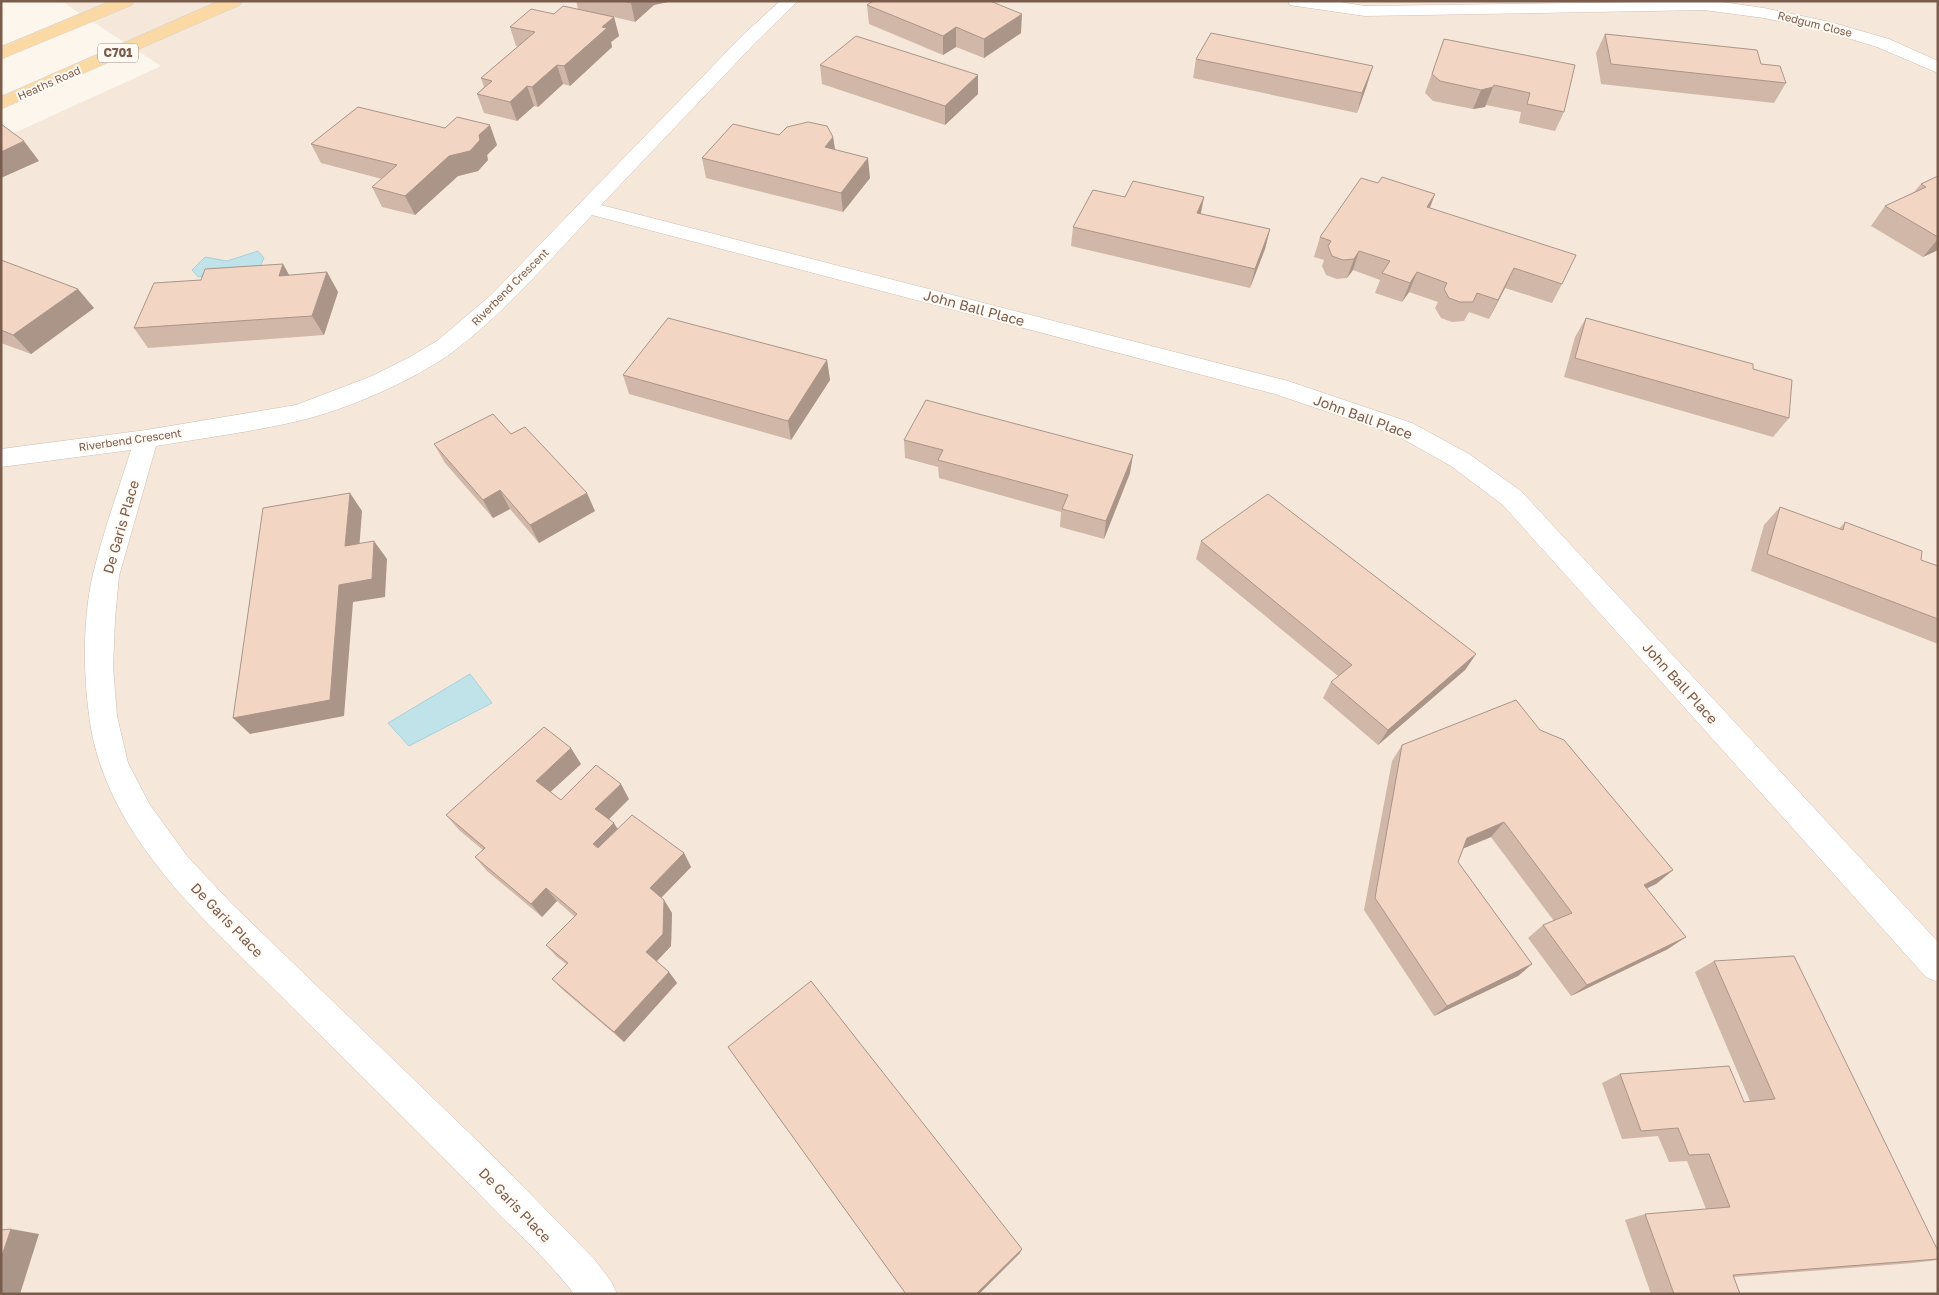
<svg xmlns="http://www.w3.org/2000/svg" width="1939" height="1295" font-family="'Golos Text',sans-serif">
<style>
.residential{fill:#f5e8da}
.water{fill:#bfe3e8;stroke:#a5d3da}
.lines{fill:none;stroke-linecap:round;stroke-linejoin:round}
.minor-casing{stroke:#d1beb0;stroke-width:1}
.primary-casing{stroke:#dad1cd;stroke-width:1}
.minor{fill:#fff;fill-rule:evenodd}
.primary{fill:#fbd9a5;fill-rule:evenodd}
.wall{fill:#d1b7a8}
.shaded-wall{fill:#aa9588}
.building{fill:#f3d5c3;stroke:#aa9588}
.labels{text-anchor:middle;stroke-width:4;stroke-linejoin:round;paint-order:stroke}
.far-street-label{font-size:11px;fill:#7a5c4d;stroke:#fffaf3}
.shield{fill:#fffaf3;stroke:#a28b7f;stroke-width:1}
.shield-label{font-size:12px;font-weight:bold;fill:#7a5c4d}
.street-label{font-size:14px;fill:#7a5c4d;stroke:#fffaf3}
</style>
<rect width="100%" height="100%" fill="#fdf6ec"/>
<!-- residential -->
<polygon class="residential" points="61,1 1938,1 1938,1294 1,1294 1,139 161,66"/>
<!-- water -->
<g class="water">
<polygon points="258,251 264,258 259,269 198,277 192,270 205,257 227,261"/>
<polygon points="470,674 492,703 409,746 388,723"/>
</g>
<g class="lines">
<!-- minor casing -->
<g class="minor-casing">
<g id="minor">
<path d="M780,1H798L755,43L601,205L1288,381L1412,423L1469,454L1521,491L1938,942V982L1926,977L1503,505L1451,466L1396,435L1275,394L592,215C548,262 505,312 454,351C415,380 346,410 298,421C252,432 203,438 156,446L119,576L115,619L113,667L117,716L128,763L150,805L187,856L231,903L494,1157L594,1259L611,1281L617,1294H574C549,1261 517,1233 488,1203C419,1132 348,1063 278,993C199,915 103,831 89,715C83,671 83,617 93,574C103,533 118,491 131,450L1,467V449L146,430L296,405L372,376L408,358L437,341L491,295L743,35Z"/>
<polygon points="1288,1 1333,1 1365,6 1715,1 1764,8 1830,22 1889,39 1938,61 1938,73 1877,47 1821,30 1764,18 1704,10 1365,16 1296,6 1290,5"/>
</g>
</g>
<!-- primary casing -->
<g class="primary-casing">
<g id="primary">
<polygon points="111,1 134,1 132,5 1,59 1,47"/>
<polygon points="219,1 242,1 240,5 1,109 1,97"/>
</g>
</g>
<!-- minor -->
<use href="#minor" class="minor"/>
<!-- primary -->
<use href="#primary" class="primary"/>
</g>
<!-- wall -->
<g class="wall">
<polygon points="576,1 672,1 654,5 635,22 614,17 619,36 611,42 612,47 570,86 563,84 538,107 534,106 517,121 484,113 477,94 484,87 481,78 518,46 516,46 510,27 554,14 578,9"/>
<polygon points="867,5 1021,33 984,58 956,47 943,55 869,24"/>
<polygon points="1605,34 1761,64 1786,83 1774,103 1601,84 1596,53"/>
<polygon points="1444,39 1564,112 1555,131 1519,123 1521,112 1486,105 1485,107 1473,109 1433,101 1425,93"/>
<polygon points="1196,59 1367,85 1357,113 1193,78"/>
<polygon points="820,65 978,75 978,94 945,125 822,84"/>
<polygon points="779,135 833,137 835,150 870,178 843,212 706,178 702,158"/>
<polygon points="311,144 497,145 487,155 488,160 478,171 458,176 415,215 382,207 372,187 382,179 321,163"/>
<polygon points="1938,176 1938,250 1923,257 1871,226 1885,206 1914,192 1921,184"/>
<polygon points="1125,197 1204,197 1201,214 1270,229 1265,249 1250,288 1071,246 1073,227"/>
<polygon points="1430,208 1562,284 1552,303 1505,288 1489,319 1469,312 1464,321 1452,322 1441,318 1435,308 1438,302 1409,292 1402,302 1375,293 1380,280 1353,270 1347,278 1337,279 1326,275 1322,266 1324,260 1314,257 1320,237"/>
<polygon points="1,260 94,308 31,354 1,343"/>
<polygon points="283,264 289,275 327,272 338,292 324,335 148,348 134,328 201,280"/>
<polygon points="1586,318 1753,369 1789,418 1773,437 1564,377 1575,337"/>
<polygon points="827,360 830,380 791,440 629,394 623,375"/>
<polygon points="511,434 595,511 539,543 510,509 493,518 445,463 434,444"/>
<polygon points="904,440 1130,473 1104,539 1060,527 1061,512 939,478 938,467 905,458"/>
<polygon points="1780,507 1839,529 1845,522 1921,560 1938,566 1938,644 1751,571 1764,525"/>
<polygon points="1201,541 1476,654 1465,670 1378,745 1323,698 1331,682 1338,676 1196,559"/>
<polygon points="1540,730 1673,870 1656,884 1647,888 1668,949 1571,996 1528,938 1543,925 1554,921 1491,837 1464,848 1458,862 1532,964 1518,976 1434,1016 1364,910 1392,761 1402,745"/>
<polygon points="581,764 550,792 561,800 629,799 609,819 618,829 684,853 691,867 661,898 664,900 672,913 671,946 657,961 669,972 677,983 624,1042 563,990 552,979 566,964 557,957 546,945 575,917 557,901 542,917 487,871 475,857 483,850 459,830 446,815"/>
<polygon points="1714,961 1938,1260 1913,1263 1734,1277 1740,1294 1651,1294 1625,1220 1645,1214 1706,1209 1687,1161 1669,1162 1658,1136 1622,1139 1602,1083 1620,1074 1744,1102 1750,1101 1695,972"/>
<polygon points="728,1047 1020,1253 979,1294 906,1294"/>
</g>
<!-- shaded-wall -->
<g class="shaded-wall">
<polygon points="633,1 672,1 654,5 635,22 631,3"/>
<polygon points="1022,14 1021,33 984,58 984,39"/>
<polygon points="614,17 619,36 611,42 612,47 570,86 564,66 602,27"/>
<polygon points="956,27 956,47 943,55 943,36"/>
<polygon points="557,65 563,84 538,107 532,87"/>
<polygon points="1373,66 1367,85 1357,113 1362,93"/>
<polygon points="978,75 978,94 945,125 945,106"/>
<polygon points="527,86 534,106 517,121 510,102"/>
<polygon points="1493,87 1485,107 1473,109 1481,90"/>
<polygon points="490,125 497,145 487,155 488,160 478,171 458,176 415,215 405,196 449,156 479,135"/>
<polygon points="833,137 836,156 825,147"/>
<polygon points="24,141 39,161 1,178 1,152"/>
<polygon points="868,158 870,178 843,212 841,193"/>
<polygon points="1435,194 1428,213 1427,207"/>
<polygon points="1204,197 1200,216 1197,213"/>
<polygon points="1270,229 1265,249 1250,288 1255,269"/>
<polygon points="1938,239 1938,250 1923,257"/>
<polygon points="1359,251 1353,270 1347,278 1354,259"/>
<polygon points="283,264 294,284 279,276"/>
<polygon points="1514,268 1505,288 1489,319 1498,300"/>
<polygon points="327,272 338,292 324,335 312,316"/>
<polygon points="1417,272 1409,292 1402,302 1410,283"/>
<polygon points="78,289 94,308 31,354 13,335"/>
<polygon points="827,360 830,380 791,440 788,421"/>
<polygon points="1133,455 1130,473 1104,539 1106,521"/>
<polygon points="500,490 510,509 493,518 483,500"/>
<polygon points="350,493 362,511 358,564 345,546"/>
<polygon points="587,493 595,511 539,543 530,525"/>
<polygon points="374,541 387,559 385,597 353,602 344,716 250,734 233,718"/>
<polygon points="1476,654 1465,670 1378,745 1388,730"/>
<polygon points="571,748 581,764 546,796 536,781"/>
<polygon points="621,784 629,799 604,824 595,809"/>
<polygon points="1504,822 1491,837 1455,852 1467,838"/>
<polygon points="614,823 623,838 602,858 593,844"/>
<polygon points="684,853 691,867 658,901 650,888"/>
<polygon points="1673,870 1656,884 1627,898 1644,885"/>
<polygon points="546,888 557,901 542,917 531,904"/>
<polygon points="664,900 672,913 671,946 654,964 646,952"/>
<polygon points="1686,937 1668,949 1571,996 1587,985"/>
<polygon points="1532,964 1518,976 1434,1016 1447,1006"/>
<polygon points="669,972 677,983 624,1042 614,1032"/>
<polygon points="11,1229 39,1234 20,1294 1,1294 1,1258"/>
<polygon points="1022,1249 1020,1253 979,1294 976,1294"/>
</g>
<!-- building -->
<g class="building">
<polygon points="622,1 633,1 631,3"/>
<polygon points="873,1 990,1 1022,14 984,39 956,27 943,36 867,5"/>
<polygon points="563,6 614,17 602,27 607,28 564,66 557,65 532,87 527,86 510,102 477,94 492,81 481,78 535,32 510,27 531,9 554,14"/>
<polygon points="1211,33 1373,66 1362,93 1196,59"/>
<polygon points="1605,34 1757,50 1761,64 1780,66 1786,83 1611,64"/>
<polygon points="856,36 978,75 945,106 820,65"/>
<polygon points="1444,39 1575,65 1564,112 1527,104 1530,93 1494,85 1493,87 1481,90 1440,81 1432,74"/>
<polygon points="358,107 445,128 457,117 490,125 479,135 480,140 470,151 449,156 405,196 372,187 397,165 311,144"/>
<polygon points="808,122 827,126 833,137 825,147 868,158 841,193 702,158 733,124 779,135 787,127"/>
<polygon points="1,124 24,141 1,152"/>
<polygon points="1938,176 1938,237 1885,206 1926,187 1921,184"/>
<polygon points="1382,177 1435,194 1427,207 1576,255 1562,284 1514,268 1498,300 1477,293 1473,302 1460,302 1449,298 1444,289 1447,283 1417,272 1410,283 1382,273 1390,261 1359,251 1354,259 1343,260 1332,256 1328,246 1331,241 1320,237 1361,178 1378,183"/>
<polygon points="1133,181 1204,197 1197,213 1270,229 1255,269 1073,227 1093,190 1125,197"/>
<polygon points="1,260 78,289 13,335 1,330"/>
<polygon points="283,264 279,276 327,272 312,316 134,328 154,283 201,280 205,269"/>
<polygon points="668,318 827,360 788,421 623,375"/>
<polygon points="1586,318 1753,364 1753,369 1792,380 1789,418 1575,358"/>
<polygon points="926,400 1133,455 1106,521 1062,509 1068,495 938,460 943,450 904,440"/>
<polygon points="493,414 511,434 525,427 587,493 530,525 500,490 483,500 434,444"/>
<polygon points="350,493 345,546 374,541 372,579 339,585 330,700 233,718 263,508"/>
<polygon points="1268,494 1476,654 1388,730 1331,682 1352,665 1201,541"/>
<polygon points="1780,507 1843,530 1845,522 1922,551 1921,560 1938,566 1938,619 1767,554"/>
<polygon points="1516,700 1540,730 1564,740 1673,870 1644,885 1686,937 1587,985 1543,925 1572,913 1504,822 1467,838 1458,862 1532,964 1447,1006 1375,898 1402,745"/>
<polygon points="544,727 571,748 536,781 561,800 596,765 621,784 595,809 614,823 593,844 598,848 632,815 684,853 650,888 664,900 663,934 646,952 669,972 614,1032 552,979 568,963 546,945 577,914 546,888 531,904 475,857 485,848 446,815"/>
<polygon points="1794,956 1938,1251 1938,1259 1733,1275 1740,1294 1674,1294 1645,1214 1730,1207 1709,1154 1689,1155 1678,1128 1641,1131 1620,1074 1729,1066 1744,1102 1775,1099 1714,961"/>
<polygon points="811,981 1022,1249 976,1294 906,1294 728,1047"/>
<polygon points="11,1229 1,1258 1,1230"/>
</g>
<g class="labels">
<!-- far-street labels -->
<g class="far-street-label">
<text transform="translate(1815 24) rotate(14)" y="4">Redgum Close</text>
<text transform="translate(49 83) rotate(-24)" y="4">Heaths Road</text>
<text transform="translate(510 287) rotate(-45)" y="4">Riverbend Crescent</text>
<text transform="translate(130 440) rotate(-8)" y="4">Riverbend Crescent</text>
</g>
<!-- shield labels -->
<rect class="shield" x="98" y="43.5" width="40" height="19" rx="4"/>
<g class="shield-label">
<text x="118" y="57">C701</text>
</g>
<!-- street labels -->
<g class="street-label">
<text transform="translate(974 308) rotate(15)" y="5">John Ball Place</text>
<text transform="translate(1363 417) rotate(20)" y="5">John Ball Place</text>
<text transform="translate(121 527) rotate(-74)" y="5">De Garis Place</text>
<text transform="translate(1680 683) rotate(48)" y="5">John Ball Place</text>
<text transform="translate(227 920) rotate(46)" y="5">De Garis Place</text>
<text transform="translate(515 1205) rotate(46)" y="5">De Garis Place</text>
</g>
</g>
<!-- border -->
<rect width="1939" height="1295" fill="none" stroke="#7a5c4d" stroke-width="5"/>
</svg>
